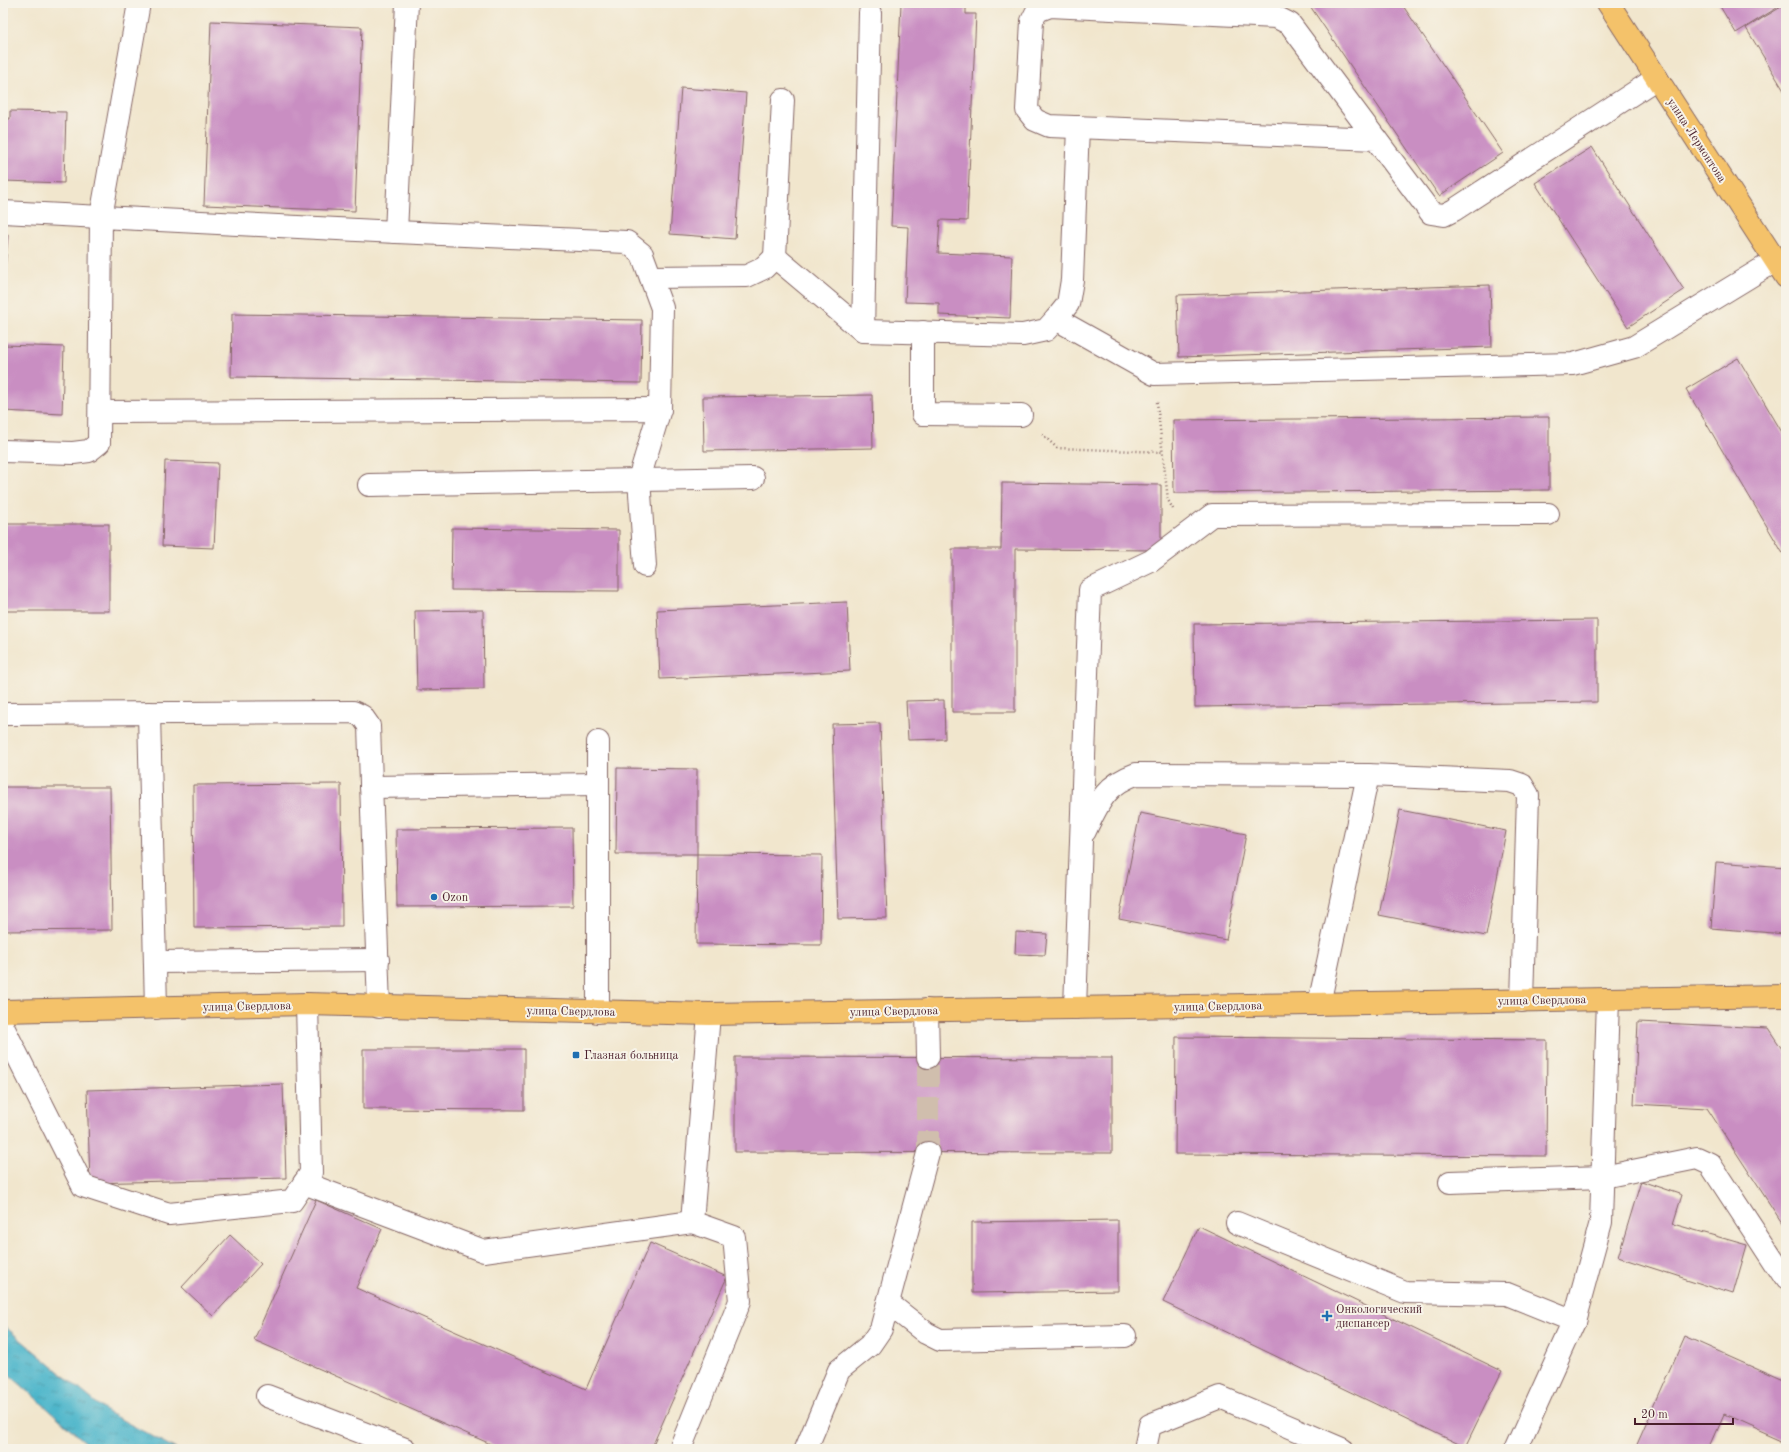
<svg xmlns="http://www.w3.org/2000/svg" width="1789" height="1452" font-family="'Old Standard TT',serif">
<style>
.water{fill:url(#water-ripples);stroke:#4b6a7a}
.building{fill:#c98ec2}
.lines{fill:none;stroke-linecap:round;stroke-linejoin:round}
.minor-tunnel{stroke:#d0bead;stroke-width:22;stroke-dasharray:22 11;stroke-linecap:butt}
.minor-casing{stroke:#846564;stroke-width:24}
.major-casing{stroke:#846564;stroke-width:24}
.path{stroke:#846564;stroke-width:2.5;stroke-dasharray:1 3;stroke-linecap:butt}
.minor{stroke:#fff;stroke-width:22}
.major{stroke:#f4c26a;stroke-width:22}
.poi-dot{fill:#1f6fb2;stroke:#f7f3e8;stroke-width:1.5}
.labels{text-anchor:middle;stroke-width:4;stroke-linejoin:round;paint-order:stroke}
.street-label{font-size:12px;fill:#4a1f2b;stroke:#f7f3e8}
.poi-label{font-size:12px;fill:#4a1f2b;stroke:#f7f3e8;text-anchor:start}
</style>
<defs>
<pattern id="water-ripples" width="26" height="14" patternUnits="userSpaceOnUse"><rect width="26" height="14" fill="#4cb5ca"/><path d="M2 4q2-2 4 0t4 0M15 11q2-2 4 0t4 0" fill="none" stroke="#4193a4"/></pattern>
</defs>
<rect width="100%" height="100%" fill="#f7f3e8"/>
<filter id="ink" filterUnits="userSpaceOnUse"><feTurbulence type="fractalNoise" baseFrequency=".025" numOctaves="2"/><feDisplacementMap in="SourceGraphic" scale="8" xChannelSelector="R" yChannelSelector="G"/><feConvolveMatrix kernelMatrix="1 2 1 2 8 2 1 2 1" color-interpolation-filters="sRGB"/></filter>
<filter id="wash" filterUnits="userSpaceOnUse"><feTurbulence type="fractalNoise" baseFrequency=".012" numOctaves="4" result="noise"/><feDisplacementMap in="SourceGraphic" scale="16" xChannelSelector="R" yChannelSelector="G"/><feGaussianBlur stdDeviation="0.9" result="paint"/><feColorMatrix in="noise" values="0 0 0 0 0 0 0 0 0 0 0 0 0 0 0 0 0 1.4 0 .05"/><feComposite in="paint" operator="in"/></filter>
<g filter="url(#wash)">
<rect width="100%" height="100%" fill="#f1e6cd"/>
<!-- water -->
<polygon class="water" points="3,1325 107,1412 176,1449 93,1449 3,1369"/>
<g id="blocks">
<!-- building -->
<g class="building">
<polygon points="901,3 966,3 966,14 976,14 967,221 940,220 938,253 1012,256 1010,318 939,315 939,303 905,302 908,227 891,226"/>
<polygon points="1308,3 1401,3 1503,153 1439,196"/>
<polygon points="1718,3 1785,3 1736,33"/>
<polygon points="1786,4 1786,94 1746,28"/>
<polygon points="211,21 362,27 355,211 204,205"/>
<polygon points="681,88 746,93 735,239 670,234"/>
<polygon points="10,111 66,112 64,183 5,181 5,172 3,172 3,119 10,119"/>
<polygon points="1592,147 1684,290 1628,327 1535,183"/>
<polygon points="3,235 8,235 5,270 3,270"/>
<polygon points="1490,285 1492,347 1179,357 1177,295"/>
<polygon points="232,314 642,320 641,383 231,377"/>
<polygon points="3,345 64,347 62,414 3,411"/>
<polygon points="1738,358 1786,439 1785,557 1686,389"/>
<polygon points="872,395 873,448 704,451 703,397"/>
<polygon points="1549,417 1549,490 1174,493 1173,420"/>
<polygon points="165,461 218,463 214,548 162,546"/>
<polygon points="1002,483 1161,485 1161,550 1015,549 1015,712 952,712 952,549 1001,549"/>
<rect x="3" y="524" width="106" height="87"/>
<polygon points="452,528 619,530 619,591 451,590"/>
<polygon points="847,602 850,671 660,679 657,610"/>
<polygon points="483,610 484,689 417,690 415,611"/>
<polygon points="1597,620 1597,702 1195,707 1194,624"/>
<polygon points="944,700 945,739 908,740 906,701"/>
<polygon points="880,723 887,918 838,919 832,724"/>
<polygon points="617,768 697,769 697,854 616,854"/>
<polygon points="341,784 342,927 194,928 193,785"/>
<polygon points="3,787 110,787 112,930 3,931"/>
<polygon points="1400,810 1506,831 1486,936 1379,915"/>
<polygon points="1140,813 1246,834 1226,940 1119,919"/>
<polygon points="572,828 573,906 397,907 396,829"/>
<polygon points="697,854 822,855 821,945 696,944"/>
<polygon points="1716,862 1786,867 1786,934 1711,928"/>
<polygon points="1016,932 1047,934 1045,955 1015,954"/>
<polygon points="1638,1022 1768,1028 1786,1055 1786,1229 1707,1108 1634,1104"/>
<polygon points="1176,1037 1547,1040 1546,1156 1175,1154"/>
<polygon points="363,1049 524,1049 524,1110 363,1109"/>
<polygon points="735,1057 1112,1058 1112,1153 735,1152"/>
<polygon points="283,1084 286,1178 90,1183 87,1090"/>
<polygon points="1641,1181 1682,1195 1673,1224 1747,1245 1733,1294 1618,1257"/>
<polygon points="316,1200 382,1229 356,1288 586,1389 650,1243 727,1277 651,1449 502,1449 254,1340"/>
<polygon points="1118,1220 1118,1291 972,1293 972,1222"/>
<polygon points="1199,1226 1502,1371 1465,1447 1163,1302"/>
<polygon points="230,1235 261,1264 213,1316 182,1287"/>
<polygon points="1685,1336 1786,1381 1786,1439 1784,1442 1723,1415 1708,1449 1635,1449"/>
</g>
</g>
</g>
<g filter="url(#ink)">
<use href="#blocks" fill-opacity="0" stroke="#846564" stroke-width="1"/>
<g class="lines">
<!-- minor-tunnel -->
<polyline class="minor-tunnel" points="928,1153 928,1057"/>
<!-- minor casing -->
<g class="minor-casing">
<g id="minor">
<polyline points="1376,139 1049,126 1035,120 1027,110 1032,21 1037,11 1050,6 1276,17 1290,24 1431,213 1444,215 1454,210 1657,78"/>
<polyline points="3,212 396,232 407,3"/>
<polyline points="396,232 627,242 642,254 662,308 660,409"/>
<polyline points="775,257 783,100"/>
<polyline points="651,277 747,276 764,268 775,257 863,331 1023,335 1046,330 1056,319 1068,304 1072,280 1078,127"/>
<polyline points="1056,319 1154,374 1573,364 1634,347 1775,261"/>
<polyline points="863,331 870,13"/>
<polyline points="923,332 923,414 1021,415"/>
<polyline points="100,412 660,409 639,479 645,566"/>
<polyline points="3,451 73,453 89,451 99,443 101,217 139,3"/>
<polyline points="369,485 753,478"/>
<polyline points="149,713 156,1008"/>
<polyline points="3,714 353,712 362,716 369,726 379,1007"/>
<polyline points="598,742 598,1012"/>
<polyline points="371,787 598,784"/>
<path d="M1085,831C1099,802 1105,785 1136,774L1368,775L1510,781L1522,785L1528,795L1522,1001"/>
<polyline points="155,962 378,960"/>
<polyline points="1319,1004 1368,775"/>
<polyline points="1075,1008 1090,590 1151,561 1212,515 1548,514"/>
<polyline points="927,1010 928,1057"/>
<polyline points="3,1027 83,1186 169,1214 292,1201 311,1173 307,1004"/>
<polyline points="1450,1182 1603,1177 1697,1158 1710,1164 1786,1280"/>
<polyline points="304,1183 484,1251 692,1222"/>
<polyline points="1237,1223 1405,1292 1507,1294 1574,1321"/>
<polyline points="888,1303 926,1333 940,1340 1125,1336"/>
<polyline points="267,1396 405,1449"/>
<polyline points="680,1449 740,1301 734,1237 692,1222 709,1014"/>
<polyline points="806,1449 839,1370 870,1345 881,1329 928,1153"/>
<polyline points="1145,1449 1150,1425 1220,1397 1342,1449"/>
<polyline points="1516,1449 1574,1321 1601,1222 1608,999"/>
</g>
</g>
<!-- major casing -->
<g class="major-casing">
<g id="major">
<polyline points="1608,3 1786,277"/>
<polyline points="3,1011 307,1004 709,1014 1786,996"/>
</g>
</g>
<!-- path -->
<g class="path">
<polyline points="1157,402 1168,500 1173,509"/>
<polyline points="1042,434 1057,448 1163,452"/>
</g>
<!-- minor -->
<use href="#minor" class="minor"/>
<!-- major -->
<use href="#major" class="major"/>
</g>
</g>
<!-- markers -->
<g class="poi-dot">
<circle cx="434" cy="897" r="4"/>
<rect x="572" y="1051" width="8" height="8" rx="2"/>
<path d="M1325 1310h4v4h4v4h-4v4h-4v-4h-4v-4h4z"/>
</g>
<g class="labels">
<!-- street labels -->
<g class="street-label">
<text transform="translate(1697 140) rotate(57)" y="4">улица Лермонтова</text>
<text transform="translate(1542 1000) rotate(-1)" y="4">улица Свердлова</text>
<text transform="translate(247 1006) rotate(-1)" y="4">улица Свердлова</text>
<text transform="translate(1218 1006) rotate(-1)" y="4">улица Свердлова</text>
<text transform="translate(571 1011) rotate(1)" y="4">улица Свердлова</text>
<text transform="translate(894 1011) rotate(-1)" y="4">улица Свердлова</text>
</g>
<!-- poi labels -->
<g class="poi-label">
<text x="442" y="901">Ozon</text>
<text x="584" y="1059">Глазная больница</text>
<text x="1336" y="1313">Онкологический<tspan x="1336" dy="14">диспансер</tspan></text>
</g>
</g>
<!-- margin -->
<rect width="1789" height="1452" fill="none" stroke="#f7f3e8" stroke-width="16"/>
<!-- scale -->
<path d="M1635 1418v6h98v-6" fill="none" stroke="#4a1f2b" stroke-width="2"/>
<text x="1641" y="1418" font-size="12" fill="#4a1f2b" stroke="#f7f3e8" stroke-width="3" paint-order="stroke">20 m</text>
</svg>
